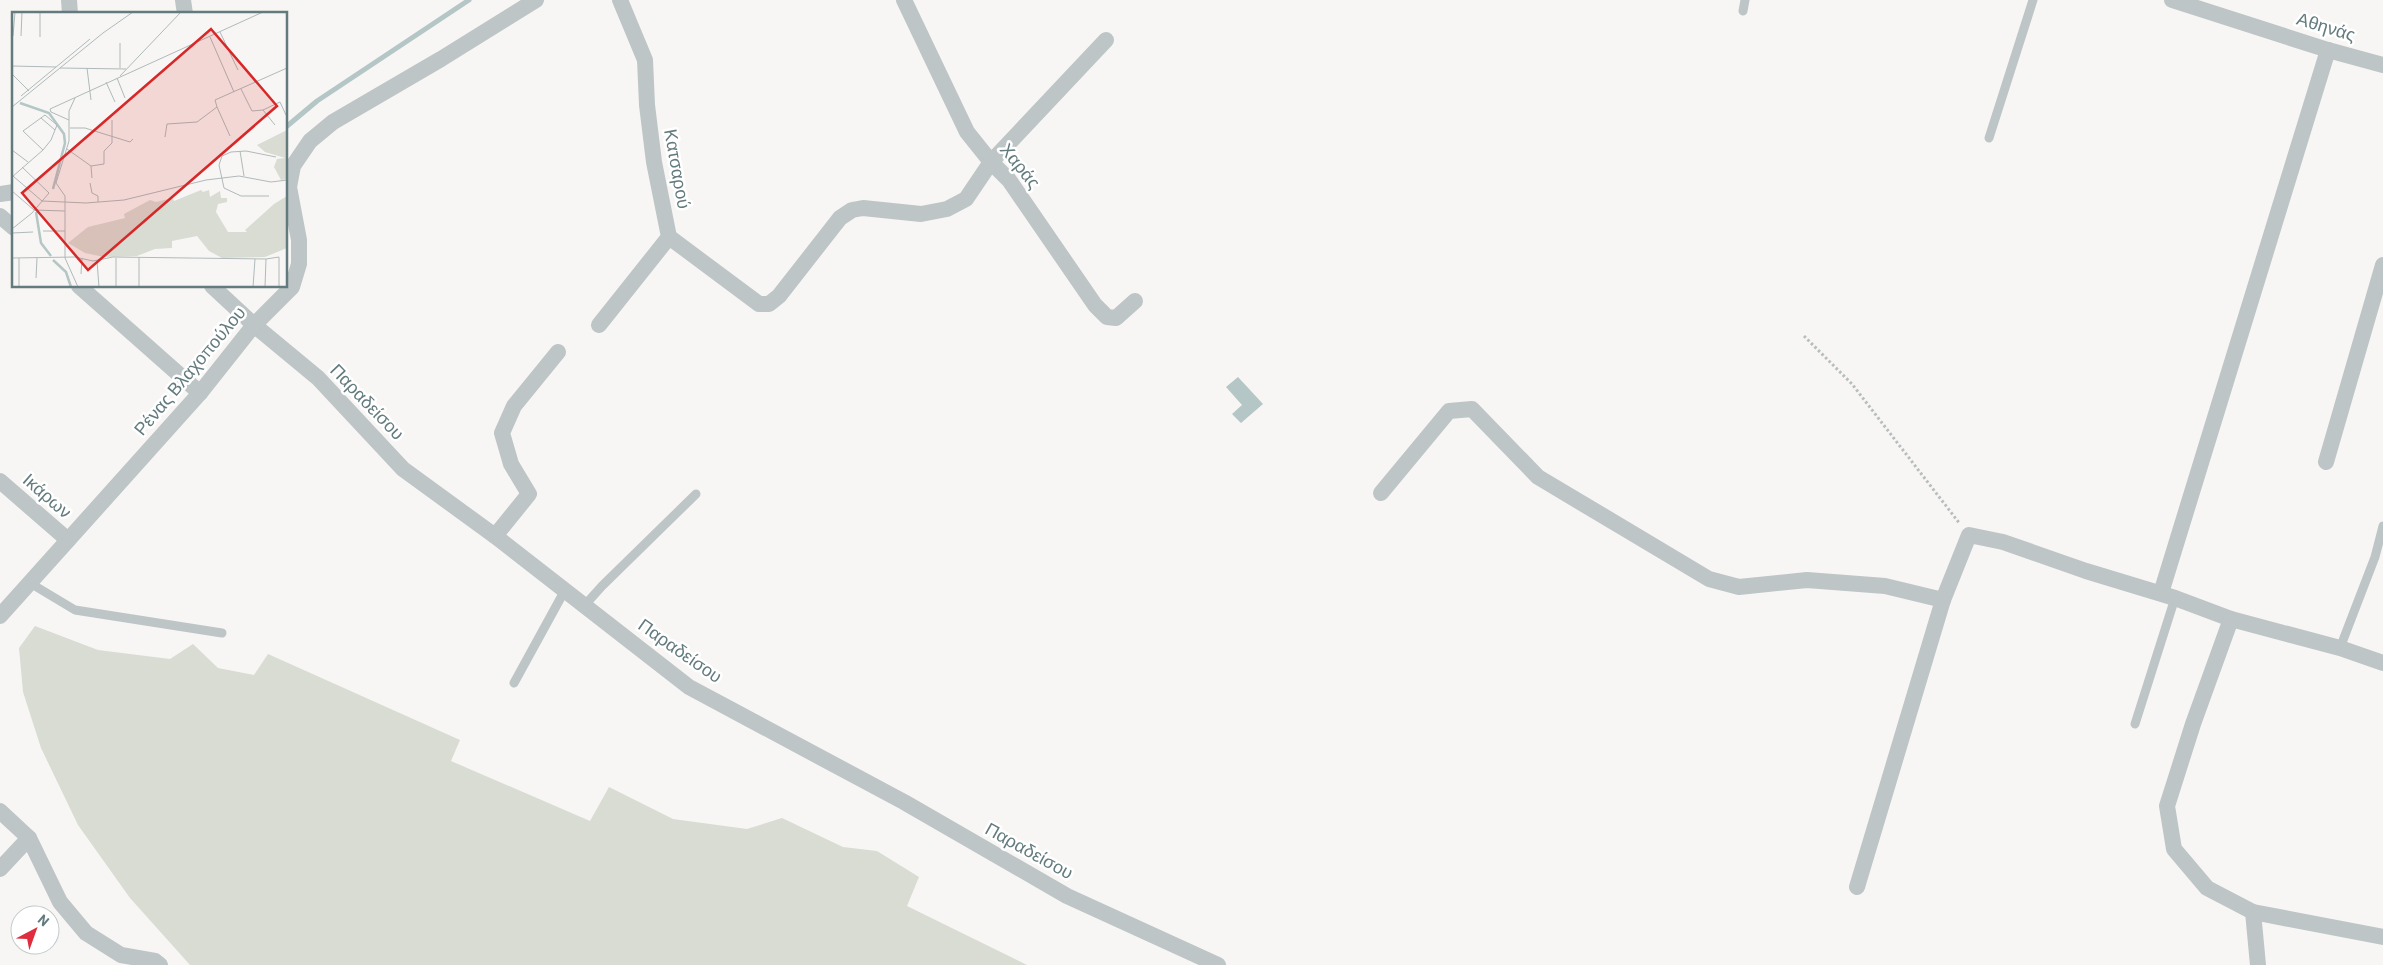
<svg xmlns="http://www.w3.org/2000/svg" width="2383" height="965" font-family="Barlow,sans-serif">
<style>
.green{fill:#d9dcd3}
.water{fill:#b4c6c5}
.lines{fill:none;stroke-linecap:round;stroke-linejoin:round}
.stream{stroke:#b4c6c5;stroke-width:5}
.path{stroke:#b8bdbe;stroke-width:3;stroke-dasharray:2.5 2.5;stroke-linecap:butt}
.service{stroke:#bdc5c6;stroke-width:9}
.minor{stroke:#bdc5c6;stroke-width:16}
.labels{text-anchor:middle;stroke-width:5;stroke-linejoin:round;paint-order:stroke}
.street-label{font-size:18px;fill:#637b7e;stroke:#fff}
.inset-river{fill:none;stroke:#b4c6c5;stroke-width:2.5}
.inset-road{fill:none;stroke:#afbaba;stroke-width:1}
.view{fill:#d62828;fill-opacity:0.15;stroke:#d62828;stroke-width:2.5}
.inset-edge{fill:none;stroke:#637b7e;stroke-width:2.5}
</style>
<rect width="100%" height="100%" fill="#f7f6f4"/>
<!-- green -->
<polygon class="green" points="35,626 98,650 170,659 193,644 218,668 254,675 268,654 460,740 451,761 590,821 609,787 673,819 747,829 782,818 843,847 877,851 919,877 907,906 1027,965 190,965 130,898 78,825 41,748 23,692 19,648"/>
<!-- water -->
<polygon class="water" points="1238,377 1263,404 1241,423 1232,414 1242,405 1226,387"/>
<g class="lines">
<!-- stream -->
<polyline class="stream" points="286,127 317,101 469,0"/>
<!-- path -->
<polyline class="path" points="1804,336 1852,384 1960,524"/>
<!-- service -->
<g class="service">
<polyline points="1743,11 1745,0"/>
<polyline points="1989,138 2033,0"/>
<polyline points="30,583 75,610 222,633"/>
<polyline points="584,606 602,586 696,494"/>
<polyline points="2340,648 2375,557 2383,526"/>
<polyline points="514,683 565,590"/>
<polyline points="2135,724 2175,598"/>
</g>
<!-- minor -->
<g class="minor">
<polyline points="69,0 70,14"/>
<polyline points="183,0 185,14"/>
<polyline points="904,0 967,132 991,162 1009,180 1095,305 1107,317 1116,318 1135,301"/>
<polyline points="2172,0 2328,50 2383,65"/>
<polyline points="0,194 14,192"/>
<polyline points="0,216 14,228"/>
<polyline points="669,237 759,304 769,304 779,296 840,218 852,210 863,208 921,214 947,209 966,199 991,162 1106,40"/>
<polyline points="79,286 200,393"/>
<polyline points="212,286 254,325 318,378 403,469 495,536 689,687 904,802 1067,896 1218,965"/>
<polyline points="599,325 669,237 654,162 647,105 645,60 620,0"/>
<polyline points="2326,462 2383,265"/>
<polyline points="0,481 68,540"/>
<polyline points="1381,493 1449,411 1472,409 1538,477 1709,579 1739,587 1807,580 1885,586 1943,600 1969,535 2003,542 2086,571 2175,598 2231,619 2340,648 2383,663"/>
<polyline points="495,536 529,494 511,464 502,433 514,406 558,352"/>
<polyline points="2161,593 2328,50"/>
<polyline points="0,616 200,393 254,325 292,287 299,264 299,240 289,187 293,166 310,141 333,122 441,59 536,0"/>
<polyline points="2231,619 2193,724 2167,806 2174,849 2207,888 2253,912 2383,937"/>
<polyline points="0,811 29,838 60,902 86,933 121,955 155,961 160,965"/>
<polyline points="0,869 29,838"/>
<polyline points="1857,887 1943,600"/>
<polyline points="2253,912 2258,965"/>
</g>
</g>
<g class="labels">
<!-- street labels -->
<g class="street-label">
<text transform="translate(2326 27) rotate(17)" y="6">Αθηνάς</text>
<text transform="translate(1020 166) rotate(51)" y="6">Χαράς</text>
<text transform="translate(677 169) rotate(80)" y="6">Κατσαρού</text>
<text transform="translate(190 371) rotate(-50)" y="6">Ρένας Βλαχοπούλου</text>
<text transform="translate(367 402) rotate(46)" y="6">Παραδείσου</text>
<text transform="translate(47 496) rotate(41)" y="6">Ικάρων</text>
<text transform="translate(680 651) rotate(35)" y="6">Παραδείσου</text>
<text transform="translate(1029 851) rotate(29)" y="6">Παραδείσου</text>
</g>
</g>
<!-- overview -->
<g transform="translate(12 12)">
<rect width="275" height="275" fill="#f7f6f4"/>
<path d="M275,118V167L269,168L262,155L265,147L273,146L253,140L245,133ZM189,178L191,180L197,178L198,185L208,179L209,186H215V190L206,192L204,200L216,220H235L233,218L262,192L275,184V236L253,245L210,246L197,239L185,224L160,229V236L143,237L125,244L92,245L73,241L56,231L76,215L113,206L112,202L138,188L144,190L161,186L162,189Z" fill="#d9dcd3"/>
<path class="inset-river" d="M8,91L37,101L52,122L53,131L41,177M24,200L29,231L39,244M41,248L54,260L59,275"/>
<path class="inset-road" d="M208,20L226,58M1,24L3,0M9,24L10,0M28,25V0M198,25L222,80M0,54L44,55M48,56L114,57M75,56L79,88M108,56V31M0,62L17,79M108,64L169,0M105,66L113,86M94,70L103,90M229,77L240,99L251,98L268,90L274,103M9,84L78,27M63,86L57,99V129L44,171L53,184V246L66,275M0,95L91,21L121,0M205,95L218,124M251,98L263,113M29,106L43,118M57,108L39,100L38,97L251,0M58,116H73L118,130L121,127M153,125L155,112L185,110L205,95L203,88L275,56M55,137L79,154L80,166M0,138L16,150M228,139L232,164M79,154L92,152V139L100,131V108M1,164L30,189L74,191L112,188L194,168L227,164L259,170L275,168M0,165L31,138L39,128L45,113L33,103L11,119L31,138M78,171L80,181L86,184V190M0,179L22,198L53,199M257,184H229L212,176L207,153L210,144L219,140L234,139L264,145M0,217L20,201L37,181L10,155M31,219H53M0,221L21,220M0,246L63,245L81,249L101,245L254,247L267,245V275M127,246V275M85,249L87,275M69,262L70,246M24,266L25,246M7,275V246M104,275V246M241,275L243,247M253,275L254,247"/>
<path class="view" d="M199,17L265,94L76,258L10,181Z"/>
<rect width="275" height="275" class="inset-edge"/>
</g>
<!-- north arrow -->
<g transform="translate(35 930) rotate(41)"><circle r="24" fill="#ffffff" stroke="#c1cacb"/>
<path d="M0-4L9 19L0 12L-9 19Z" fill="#df2c3f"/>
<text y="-8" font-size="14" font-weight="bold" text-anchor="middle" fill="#637b7e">N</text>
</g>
</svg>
